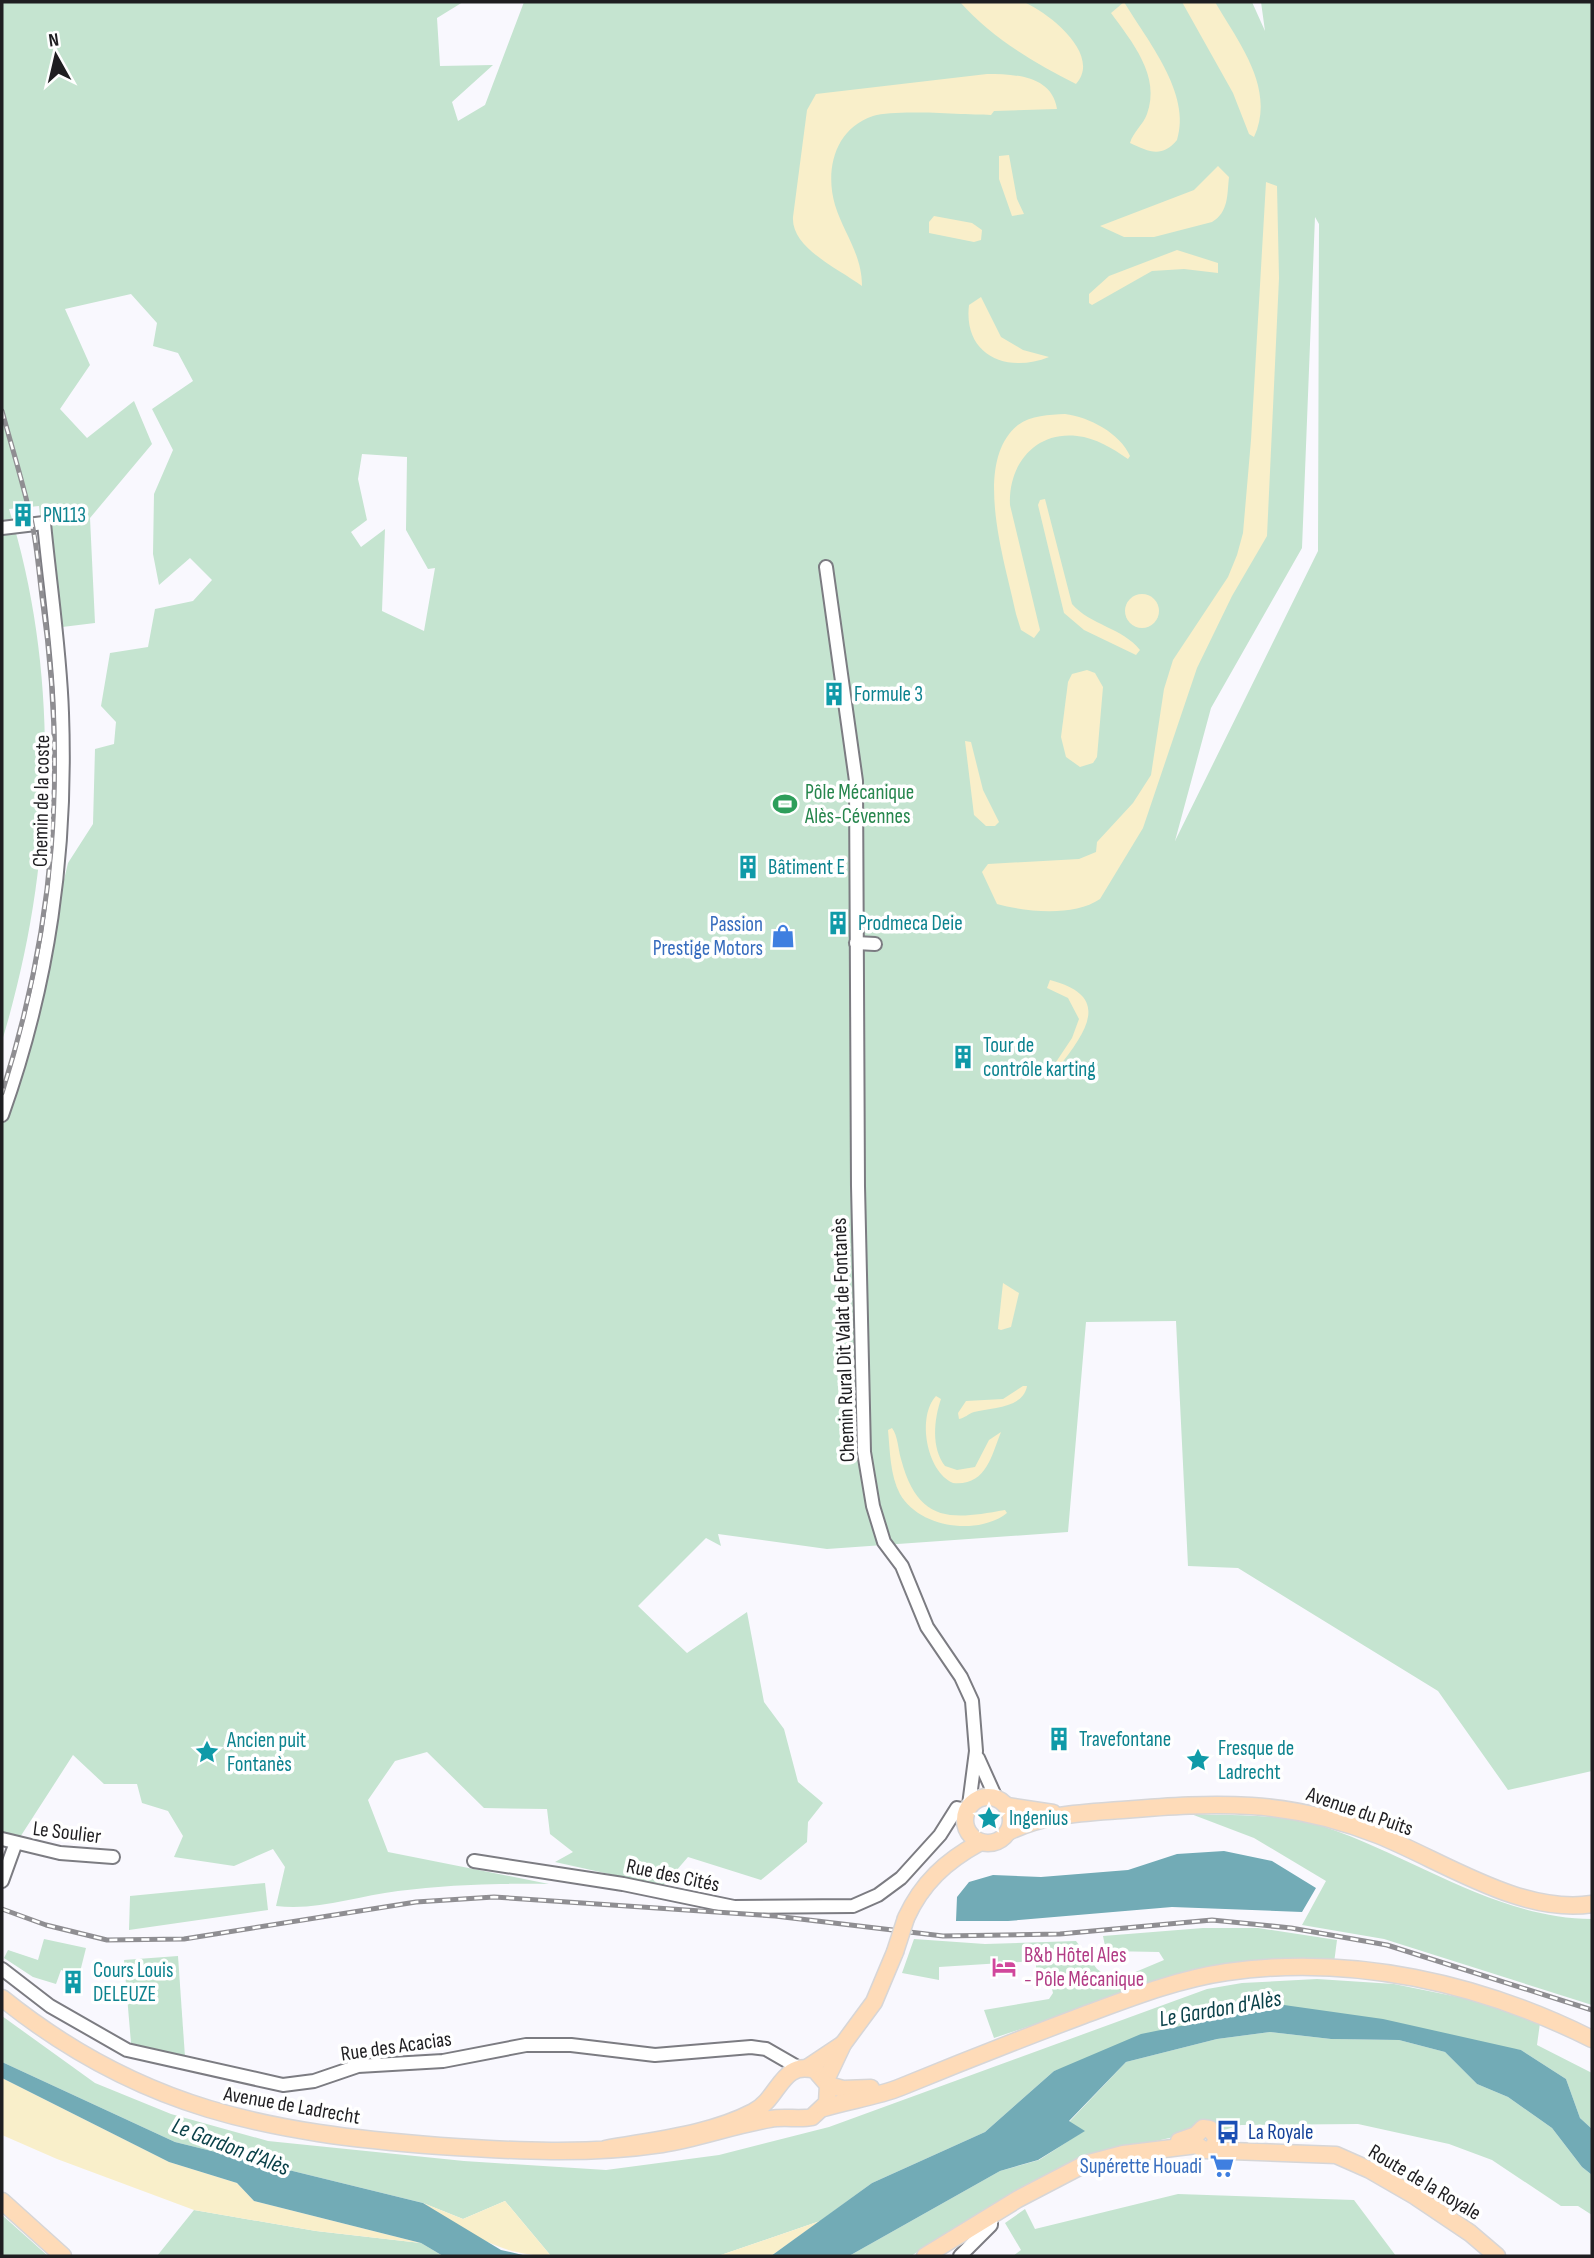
<svg xmlns="http://www.w3.org/2000/svg" width="1594" height="2258" font-family="'Sofia Sans Condensed',sans-serif">
<style>
.green{fill:#c5e4d0;fill-rule:evenodd}
.sand{fill:#f9efca}
.water{fill:#72abb6}
.lines{fill:none;stroke-linecap:round;stroke-linejoin:round}
.minor-casing{stroke:#7c7c82;stroke-width:16}
.major-casing{stroke:#d7d6d7;stroke-width:19}
.minor{stroke:#fff;stroke-width:12}
.major{stroke:#fedbb8;stroke-width:16}
.rail-casing{stroke:#8f8e92;stroke-width:5}
.rail{stroke:#fff;stroke-width:2.5;stroke-dasharray:8;stroke-linecap:butt}
.major-bridge-casing{stroke:#d7d6d7;stroke-width:19;stroke-linecap:butt}
.major-bridge{stroke:#fedbb8;stroke-width:16}
.labels{text-anchor:middle;stroke-width:7;stroke-linejoin:round;paint-order:stroke}
.culture-label{font-size:21px;fill:#0d838f;stroke:#fff;text-anchor:start}
.leisure-label{font-size:21px;fill:#27864d;stroke:#fff;text-anchor:start}
.street-label{font-size:21px;fill:#1f1e21;stroke:#fff}
.shop-label{font-size:21px;fill:#366cbe;stroke:#fff;text-anchor:end}
.hotel-label{font-size:21px;fill:#b23c85;stroke:#fff;text-anchor:start}
.transit-label{font-size:21px;fill:#164399;stroke:#fff;text-anchor:start}
.water-label{font-size:23px;font-style:italic;fill:#0b4149;stroke:#fff}
</style>
<rect width="100%" height="100%" fill="#f9f8fe"/>
<!-- green -->
<g class="green">
<path d="M2,2H463L437,18L440,66L493,65L452,102L458,121L485,105L524,2H1252L1265,31L1261,2H1592V1771L1508,1790L1438,1691L1238,1568L1188,1566L1176,1321L1086,1322L1068,1532L827,1549L718,1534L721,1546L706,1538L638,1606L687,1653L747,1612L764,1702L784,1729L798,1782L823,1803L808,1822L807,1842L761,1880L688,1857L663,1886L555,1862L573,1852L550,1834L547,1809L484,1808L427,1752L395,1761L368,1800L388,1852L549,1884C499,1883 448,1885 398,1891C357,1896 318,1911 276,1906L285,1867L273,1849L234,1866L174,1857L183,1836L168,1811L142,1803L137,1784H104L73,1755L15,1845L2,1837V1113L19,1066L68,863L93,824L95,749L114,744L116,722L101,706L110,653L148,647L155,609L193,601L212,580L190,558L159,585L153,554L154,494L173,450L152,409L193,381L178,353L153,346L157,323L131,294L65,309L90,365L60,409L87,438L134,401L152,444L90,518L95,623L54,628L39,506L9,509C62,680 54,870 2,1041ZM1315,217L1319,224L1318,551L1175,841L1211,708L1302,548ZM362,454L407,457L406,530L428,569L435,568L424,631L382,611L385,529L361,547L351,532L367,520L358,479Z"/>
<path d="M1191,1814C1235,1816 1283,1813 1325,1827C1414,1857 1496,1918 1592,1919V2005L1384,1939L1302,1925L1326,1881L1254,1838Z"/>
<polygon points="265,1883 268,1910 129,1930 130,1896"/>
<polygon points="1203,1928 1258,1928 1337,1940 1334,1963 1191,1972 994,2038 984,2010 1049,1999 1053,1993 1051,1985 1046,1987 1044,1978 1036,1975 1036,1961 939,1967 939,1980 902,1973 914,1939 985,1944 1076,1941 1097,1969 1114,1981 1164,1960 1159,1952 1106,1951 1103,1936"/>
<polygon points="44,1939 86,1948 79,1976 61,1970 56,1984 33,1977 4,1958 8,1950 38,1960"/>
<polygon points="178,1956 185,2057 131,2043 124,1960"/>
<polygon points="1317,1979 1394,1984 1468,1999 1540,2023 1537,2045 1592,2073 1592,2129 1580,2118 1566,2079 1521,2050 1209,2018 1054,2071 985,2132 872,2183 820,2221 718,2256 551,2256 505,2201 463,2219 423,2203 175,2142 2,2062 2,2016 95,2083 171,2114 268,2141 464,2161 606,2170 719,2155 829,2127 1207,1989 1242,1983"/>
<polygon points="1270,2032 1331,2039 1399,2040 1445,2052 1477,2084 1508,2097 1552,2128 1582,2167 1592,2175 1592,2215 1578,2206 1561,2206 1492,2160 1449,2144 1358,2124 1241,2125 1224,2130 1215,2123 1200,2123 1174,2137 1098,2154 1011,2194 911,2256 849,2256 1000,2171 1039,2160 1084,2131 1069,2122 1126,2062 1217,2039"/>
<polygon points="1178,2194 1354,2200 1396,2256 1013,2256 1021,2250 1005,2223 1025,2209 1035,2229"/>
<polygon points="194,2210 316,2231 421,2243 443,2256 157,2256"/>
<polygon points="2,2215 48,2256 2,2256"/>
</g>
<!-- sand -->
<g class="sand">
<path d="M960,2C975,2 1013,0 1026,3C1050,14 1102,55 1076,84C1033,62 992,38 960,2Z"/>
<path d="M1124,2C1147,40 1192,94 1177,140C1162,158 1149,152 1130,143C1133,132 1143,125 1147,114C1161,76 1132,42 1111,13Z"/>
<path d="M1182,2H1215C1239,43 1276,89 1254,137L1249,134L1233,93Z"/>
<path d="M987,74C1016,74 1052,76 1057,109L994,111L991,115C962,115 898,109 873,116C834,129 825,171 835,205C844,234 862,254 862,286C839,269 791,248 793,217L807,110L816,94Z"/>
<polygon points="1009,155 1017,199 1024,214 1012,216 999,179 999,156"/>
<path d="M1218,166L1229,177C1227,194 1229,212 1212,222L1154,237H1124L1100,226L1194,190Z"/>
<path d="M1266,182L1277,186L1279,278L1267,536L1232,596L1197,668L1143,828L1100,899C1074,917 1026,912 997,904L982,872L988,864L1079,859L1096,852L1097,842L1133,803L1151,775L1164,689L1173,660L1228,577L1237,555L1243,533L1251,440Z"/>
<polygon points="934,216 972,223 982,230 981,240 974,242 929,233 929,222"/>
<polygon points="1177,250 1218,263 1218,273 1184,269 1152,271 1092,305 1089,303 1089,294 1109,276"/>
<path d="M981,297L1001,337L1023,350L1049,357C1007,374 963,355 969,305Z"/>
<path d="M1065,414C1089,417 1120,433 1130,456L1128,459C1112,448 1096,438 1077,436C1035,431 1008,465 1010,505L1040,630L1034,638L1021,630L1016,614C1006,564 971,463 1018,425C1031,415 1049,415 1065,414Z"/>
<path d="M1045,499L1072,604C1090,625 1123,628 1140,650L1136,655L1084,630L1064,613L1038,505L1040,500Z"/>
<circle cx="1142" cy="611" r="17"/>
<polygon points="1087,670 1095,673 1103,687 1097,757 1093,763 1080,767 1066,757 1061,737 1068,682 1072,674"/>
<polygon points="965,741 971,742 983,790 999,822 995,826 986,826 974,815"/>
<path d="M1050,980C1112,996 1087,1031 1058,1068L1054,1065L1072,1038L1079,1019L1068,998L1047,988Z"/>
<polygon points="1003,1283 1019,1293 1011,1327 1001,1330 998,1329"/>
<path d="M1023,1386H1027C1023,1409 991,1407 974,1412C968,1414 965,1418 959,1419L958,1413L966,1401L1003,1399Z"/>
<path d="M936,1396L941,1399C934,1419 931,1448 945,1466L957,1470L975,1467L989,1440L1001,1432C991,1457 986,1486 953,1483C926,1471 917,1416 936,1396Z"/>
<path d="M892,1428C898,1436 898,1449 901,1459C918,1523 950,1520 1005,1510L1007,1513C978,1536 919,1528 900,1494C890,1475 890,1451 888,1430Z"/>
<polygon points="2,2078 169,2162 237,2183 254,2201 421,2243 316,2231 194,2210 57,2159 2,2135"/>
<path d="M505,2201L551,2256C498,2256 466,2231 423,2203L463,2219Z"/>
<polygon points="820,2221 771,2256 718,2256"/>
</g>
<!-- water -->
<g class="water">
<polygon points="1224,1851 1272,1861 1316,1888 1302,1912 1172,1907 1008,1921 956,1921 957,1897 969,1882 993,1875 1041,1877 1128,1870 1177,1854"/>
<polygon points="1284,2005 1383,2019 1521,2050 1566,2079 1580,2118 1592,2129 1592,2175 1582,2167 1552,2128 1508,2097 1477,2084 1445,2052 1399,2040 1331,2039 1270,2032 1217,2039 1126,2062 1069,2121 1085,2131 1038,2160 1000,2171 849,2256 771,2256 872,2183 985,2132 1054,2071 1141,2034"/>
<polygon points="2,2062 175,2142 423,2203 501,2250 527,2256 443,2256 421,2243 254,2201 237,2183 169,2162 2,2078"/>
</g>
<g class="lines">
<!-- minor casing -->
<g class="minor-casing">
<g id="minor">
<path d="M2,528L44,523C50,586 60,650 62,713C67,853 49,983 2,1115"/>
<polyline points="826,567 856,781 858,1186 864,1452 873,1506 884,1542 902,1566 927,1627 961,1677 972,1701 976,1751 969,1805"/>
<polyline points="856,943 875,944"/>
<polyline points="978,1758 996,1798"/>
<polyline points="2,1839 60,1853 113,1857"/>
<polyline points="474,1861 623,1884 734,1907 853,1906 878,1895 901,1878 940,1835 957,1808 966,1810"/>
<polyline points="2,1881 15,1845"/>
<polyline points="2,1969 50,2006 127,2050 283,2085 314,2081 358,2066 443,2061 526,2045 571,2045 655,2055 751,2047 766,2049 799,2068"/>
<polyline points="960,2256 991,2225 991,2215"/>
</g>
</g>
<!-- major casing -->
<g class="major-casing">
<g id="major">
<circle cx="988" cy="1820" r="23"/>
<polyline points="1007,1806 1053,1813"/>
<path d="M1008,1832C1045,1814 1081,1813 1122,1810C1217,1802 1287,1799 1378,1835C1443,1861 1521,1915 1592,1904"/>
<path d="M906,1918C922,1883 946,1861 979,1843"/>
<path d="M2,1998C140,2109 268,2133 440,2146C514,2151 589,2155 662,2144C699,2138 734,2125 770,2119C785,2116 799,2120 812,2117L827,2103L828,2085L815,2070C781,2060 780,2098 753,2112C709,2135 653,2140 605,2149"/>
<polyline points="807,2068 843,2044"/>
<polyline points="826,2080 843,2044 874,2002 895,1952"/>
<polyline points="828,2085 843,2089 871,2088"/>
<path d="M824,2108C850,2100 876,2097 901,2087C962,2062 1023,2038 1084,2015C1130,1998 1178,1979 1227,1972C1352,1954 1480,1983 1592,2039"/>
<polyline points="1179,2141 1196,2135 1203,2128 1210,2129 1218,2140 1210,2150"/>
<polyline points="1197,2145 1204,2150 1336,2155 1370,2170 1415,2196 1470,2233 1497,2256"/>
<polyline points="2,2201 63,2256"/>
<polyline points="925,2256 1018,2199 1085,2164 1123,2154 1197,2145"/>
</g>
</g>
<!-- minor -->
<use href="#minor" class="minor"/>
<!-- major -->
<use href="#major" class="major"/>
<!-- rail casing -->
<g class="rail-casing">
<g id="rail">
<path d="M2,411C12,448 24,486 32,523C37,547 39,573 42,597C67,770 55,926 2,1093"/>
<polyline points="2,1909 46,1925 107,1940 184,1939 416,1902 494,1897 775,1916 943,1936 1060,1934 1212,1920 1291,1928 1387,1945 1592,2010"/>
</g>
</g>
<!-- rail -->
<use href="#rail" class="rail"/>
<!-- major-bridge casing -->
<g class="major-bridge-casing">
<polyline id="major-bridge" points="895,1952 906,1918"/>
</g>
<!-- major-bridge -->
<use href="#major-bridge" class="major-bridge"/>
</g>
<!-- icons -->
<defs>
<g id="building-bare" transform="scale(1.89)"><path d="M-4-6H4V6H1V3H-1V6H-4ZM-2.5-4.3h1.7v1.8h-1.7ZM.8-4.3h1.7v1.8H.8ZM-2.5-1h1.7V.8h-1.7ZM.8-1h1.7V.8H.8Z" fill="#0f9aa8" stroke="#fff" stroke-width="2.5" paint-order="stroke"/></g>
<g id="stadium-bare" transform="scale(1.89)"><path d="M0-5a6.5 5 0 1 0 0 10a6.5 5 0 1 0 0-10ZM-3.5-1.8h7v3.6h-7Z" fill="#2e9e5b" stroke="#fff" stroke-width="2.5" paint-order="stroke"/></g>
<g id="shop-bare" transform="scale(1.89)"><path d="M-5-2.5h2.3a2.7 3.5 0 0 1 5.4 0H5L5.5 6h-11ZM-1.5-2.5h3a1.5 2.3 0 0 0-3 0Z" fill="#3f7fe0" stroke="#fff" stroke-width="2.5" paint-order="stroke"/></g>
<g id="sight-bare" transform="scale(1.89)"><path d="M0-6L1.8-2.2L6-1.7L2.9 1.2L3.7 5.4L0 3.3L-3.7 5.4L-2.9 1.2L-6-1.7L-1.8-2.2Z" fill="#0f9aa8" stroke="#fff" stroke-width="2.5" paint-order="stroke"/></g>
<g id="hotel-bare" transform="scale(1.89)"><path d="M-6-4.5h1.5V1H6V5H4.5V3h-9V5H-6ZM-4 0a1.8 1.8 0 1 1 3.6 0ZM.5 0V-2.5h3Q6-2.5 6 0Z" fill="#d1479c" stroke="#fff" stroke-width="2.5" paint-order="stroke"/></g>
<g id="bus-bare" transform="scale(1.89)"><path d="M-5-6H5V4H4V6H2V4H-2V6H-4V4H-5ZM-3.5-4V0h7V-4ZM-3.5 1.2v1.5H-2V1.2ZM2 1.2v1.5H3.5V1.2Z" fill="#1a4fb4" stroke="#fff" stroke-width="2.5" paint-order="stroke"/></g>
<g id="supermarket-bare" transform="scale(1.89)"><path d="M-6-5.5h2.5l.6 2H6L4.5 2H-2.5L-4.4-4H-6ZM-1.5 3.2a1.3 1.3 0 1 0 .1 0ZM3 3.2a1.3 1.3 0 1 0 .1 0Z" fill="#3f7fe0" stroke="#fff" stroke-width="2.5" paint-order="stroke"/></g>
</defs>
<g fill-rule="evenodd">
<use href="#building-bare" x="23" y="515"/>
<use href="#building-bare" x="834" y="694"/>
<use href="#stadium-bare" x="785" y="804"/>
<use href="#building-bare" x="748" y="867"/>
<use href="#building-bare" x="838" y="923"/>
<use href="#shop-bare" x="783" y="936"/>
<use href="#building-bare" x="963" y="1057"/>
<use href="#building-bare" x="1059" y="1739"/>
<use href="#sight-bare" x="207" y="1752"/>
<use href="#sight-bare" x="1198" y="1760"/>
<use href="#sight-bare" x="989" y="1818"/>
<use href="#hotel-bare" x="1004" y="1967"/>
<use href="#building-bare" x="73" y="1982"/>
<use href="#bus-bare" x="1228" y="2132"/>
<use href="#supermarket-bare" x="1222" y="2166"/>
</g>
<g class="labels">
<!-- culture labels -->
<g class="culture-label">
<text x="43" y="522">PN113</text>
<text x="854" y="701">Formule 3</text>
<text x="768" y="874">Bâtiment E</text>
<text x="858" y="930">Prodmeca Deie</text>
<text x="983" y="1052">Tour de<tspan x="983" dy="24">contrôle karting</tspan></text>
<text x="1079" y="1746">Travefontane</text>
<text x="227" y="1747">Ancien puit<tspan x="227" dy="24">Fontanès</tspan></text>
<text x="1218" y="1755">Fresque de<tspan x="1218" dy="24">Ladrecht</tspan></text>
<text x="1009" y="1825">Ingenius</text>
<text x="93" y="1977">Cours Louis<tspan x="93" dy="24">DELEUZE</tspan></text>
</g>
<!-- leisure labels -->
<g class="leisure-label">
<text x="805" y="799">Pôle Mécanique<tspan x="805" dy="24">Alès-Cévennes</tspan></text>
</g>
<!-- street labels -->
<g class="street-label">
<text transform="translate(41 801) rotate(-89)" y="7">Chemin de la coste</text>
<text transform="translate(843 1340) rotate(-92)" y="7">Chemin Rural Dit Valat de Fontanès</text>
<text transform="translate(1360 1811) rotate(19)" y="7">Avenue du Puits</text>
<text transform="translate(67 1832) rotate(7)" y="7">Le Soulier</text>
<text transform="translate(673 1875) rotate(12)" y="7">Rue des Cités</text>
<text transform="translate(396 2046) rotate(-8)" y="7">Rue des Acacias</text>
<text transform="translate(292 2105) rotate(10)" y="7">Avenue de Ladrecht</text>
<text transform="translate(1425 2182) rotate(31)" y="7">Route de la Royale</text>
</g>
<!-- shop labels -->
<g class="shop-label">
<text x="763" y="931">Passion<tspan x="763" dy="24">Prestige Motors</tspan></text>
<text x="1202" y="2173">Supérette Houadi</text>
</g>
<!-- hotel labels -->
<g class="hotel-label">
<text x="1024" y="1962">B&amp;b Hôtel Ales<tspan x="1024" dy="24">- Pôle Mécanique</tspan></text>
</g>
<!-- transit labels -->
<g class="transit-label">
<text x="1248" y="2139">La Royale</text>
</g>
<!-- water labels -->
<g class="water-label">
<text transform="translate(1220 2008) rotate(-10)" y="8">Le Gardon d'Alès</text>
<text transform="translate(231 2146) rotate(21)" y="8">Le Gardon d'Alès</text>
</g>
</g>
<!-- border -->
<rect width="1594" height="2258" fill="none" stroke="#1f1e21" stroke-width="7"/>
<!-- north arrow -->
<g transform="translate(56 56) rotate(352)" stroke="#ffffff" stroke-width="5" paint-order="stroke">
<path d="M0-5L12 26L0 18L-12 26Z" fill="#1f1e21"/>
<text y="-10" font-size="19" font-weight="bold" text-anchor="middle" fill="#1f1e21">N</text>
</g>
</svg>
